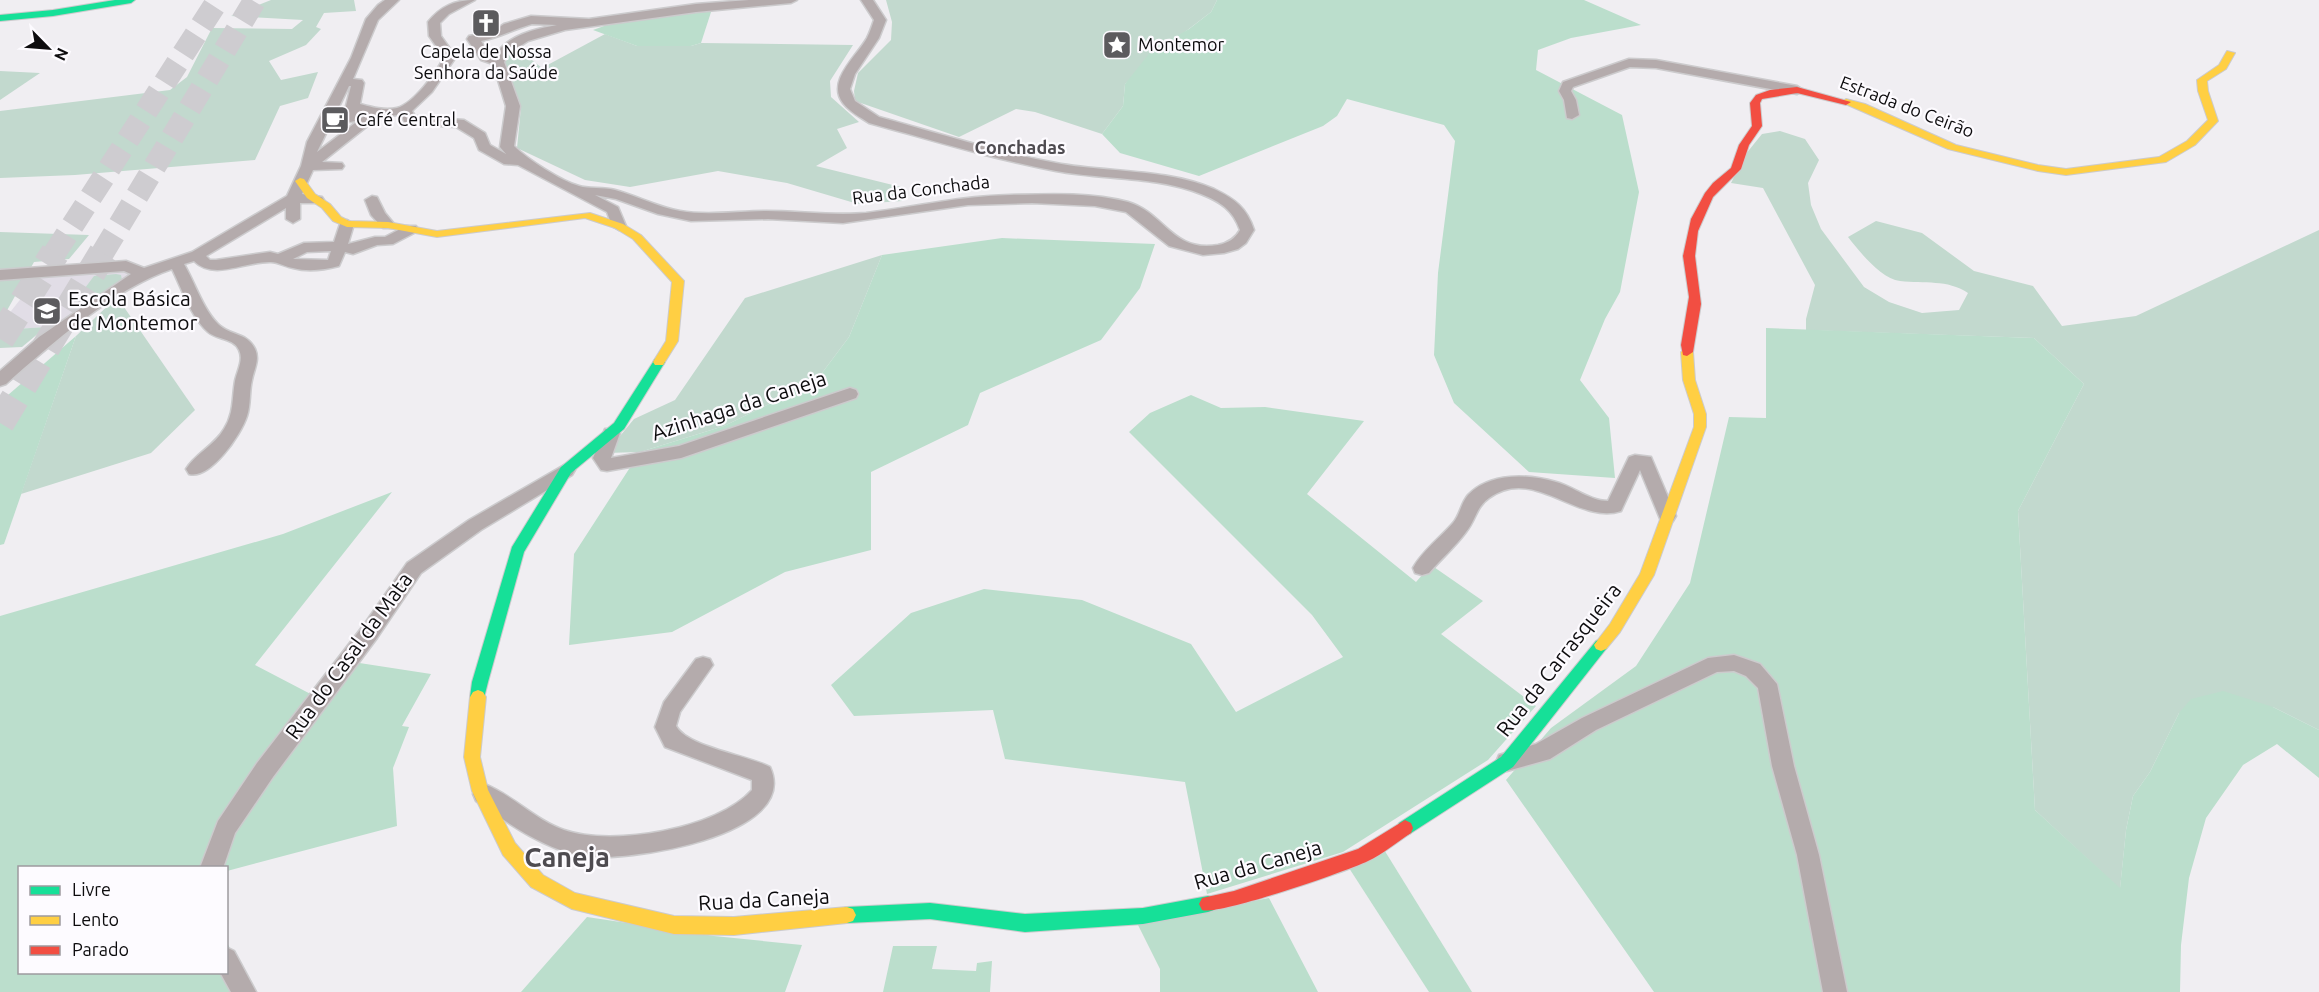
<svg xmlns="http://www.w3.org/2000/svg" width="2319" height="992" font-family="Ubuntu,sans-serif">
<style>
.built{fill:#e1dde6}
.green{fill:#c2d9ce}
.forest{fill:#bbdecc}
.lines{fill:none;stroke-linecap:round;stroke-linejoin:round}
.highway-tunnel-far1{stroke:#ceccd0;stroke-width:23;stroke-dasharray:23 11;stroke-linecap:butt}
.highway-tunnel{stroke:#ceccd0;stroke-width:29;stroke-dasharray:29 15;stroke-linecap:butt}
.street-casing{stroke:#cccbcd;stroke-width:3}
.fast-casing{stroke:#cccbcd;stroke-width:2}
.slow-casing{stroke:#cccbcd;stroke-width:2}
.jam-casing{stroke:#cccbcd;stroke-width:2}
.street{fill:#b4abac;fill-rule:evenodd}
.fast{fill:#16e098;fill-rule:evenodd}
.slow{fill:#ffcf43;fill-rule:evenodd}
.jam{fill:#f24e42;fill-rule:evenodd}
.labels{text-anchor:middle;stroke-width:4.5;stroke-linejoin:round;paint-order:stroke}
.far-poi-label{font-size:18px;fill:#0d0c0e;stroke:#fdfbff;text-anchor:start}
.far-street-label{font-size:18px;fill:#0d0c0e;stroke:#fdfbff}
.far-neighbourhood-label{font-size:18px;font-weight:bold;fill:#4e4b50;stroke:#fdfbff}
.poi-label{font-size:21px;fill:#0d0c0e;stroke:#fdfbff;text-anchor:start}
.street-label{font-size:21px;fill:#0d0c0e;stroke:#fdfbff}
.near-neighbourhood-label{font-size:27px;font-weight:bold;fill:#4e4b50;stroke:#fdfbff}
</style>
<rect width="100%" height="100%" fill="#f0eef2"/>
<!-- built -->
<polygon class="built" points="123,270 129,272 130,277 63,326 0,330 0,325 38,277"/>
<!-- green -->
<g class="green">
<polygon points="271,0 354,0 356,11 324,13 316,27 321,29 306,45 269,61 281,80 318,72 308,98 280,106 255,160 75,175 0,178 0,111 170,90 187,77 212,28 292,29 303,20 231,16"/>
<polygon points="886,0 1217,0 1211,12 1177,38 1125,84 1123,106 1102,134 1035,112 1016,109 959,137 855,101 854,91 858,73 891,40 892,22"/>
<polygon points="605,34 637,46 691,46 701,43 853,45 830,81 831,97 859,122 837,129 847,148 816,166 905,188 902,201 858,204 787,183 718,171 630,187 585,180 517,148 521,107 504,62 505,55 518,49 542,68"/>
<polygon points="0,71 40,73 0,100"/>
<path d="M1780,131L1805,139L1819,160L1808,183L1811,205L1821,229L1864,287L1889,302L1922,313L1959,310L1968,293C1947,279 1925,284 1900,281C1881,279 1859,251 1848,237L1876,221L1922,233L1974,271L2033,286L2062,326L2136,316L2319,230V730L2273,707L2179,713L2150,772L2133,796L2126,830L2120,889L2035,810L2018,511L2084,384L2034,338L1806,330V319L1815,285L1763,188L1731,183L1745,155L1762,134Z"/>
<polygon points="0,232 89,235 69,259 34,262 0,323"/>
<polygon points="882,255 849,337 816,381 724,426 640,452 606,453 634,419 675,400 745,298"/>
<polygon points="116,274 121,275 122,280 100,296 79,296 94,276"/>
<polygon points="117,297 195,410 151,453 21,494 76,336"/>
<polygon points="46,327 22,347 0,348 0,330"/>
</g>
<!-- forest -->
<g class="forest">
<polygon points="1217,0 1584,0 1641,25 1571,38 1538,50 1536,70 1622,115 1639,192 1620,292 1605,319 1580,380 1609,418 1615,478 1529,472 1454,403 1434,355 1438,273 1455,141 1444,125 1347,99 1337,116 1323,126 1199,176 1120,153 1102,134 1123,106 1125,84 1152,50 1189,29 1211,12"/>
<polygon points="712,9 701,43 691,46 637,46 593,30 615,22"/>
<polygon points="1002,238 1155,244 1140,288 1101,340 980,393 968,425 871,472 871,550 785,572 672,632 569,645 574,554 640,452 724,426 816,381 849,337 882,255"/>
<polygon points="1766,328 2034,338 2084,384 2018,511 2035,810 2120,888 2126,830 2133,796 2150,772 2179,713 2191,699 2223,691 2273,707 2319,730 2319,778 2277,744 2243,765 2206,818 2189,878 2181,945 2180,992 1654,992 1506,780 1551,728 1636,666 1690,583 1729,417 1766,418"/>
<polygon points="76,336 4,544 0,545 0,402"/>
<polygon points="1191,395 1221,408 1265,407 1364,421 1307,494 1416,582 1431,565 1483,601 1441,634 1536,706 1488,760 1343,852 1207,894 1185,782 1005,759 993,710 854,716 831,685 911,613 984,589 1082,600 1191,644 1236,712 1343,657 1312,615 1129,432 1150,413"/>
<polygon points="392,492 255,665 324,701 353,662 431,674 402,726 409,727 393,768 397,826 227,871 226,868 20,868 20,972 226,972 227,943 256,992 0,992 0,616 283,534"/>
<polygon points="1383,848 1472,992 1429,992 1349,868"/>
<polygon points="1269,898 1318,992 1160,992 1160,969 1137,923"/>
<polygon points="587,917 714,936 802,945 785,992 521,992"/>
<polygon points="893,946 937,946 932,969 976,971 977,963 992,961 990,992 883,992"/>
</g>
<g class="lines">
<!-- highway-tunnel-far1 -->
<g class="highway-tunnel-far1">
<polyline points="54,254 218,0"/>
<polyline points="102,254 255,0"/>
</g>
<!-- highway-tunnel -->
<g class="highway-tunnel">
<polyline points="0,339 55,253"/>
<polyline points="0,423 103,253"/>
</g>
<!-- street casing -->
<g class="street-casing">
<g id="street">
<path d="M385,0H399L378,20L353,79L362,80L364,83L360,104C371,107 385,111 397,108C413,104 437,72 444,57L429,36L428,22C441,6 455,0 475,0L449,14L440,23L441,36L456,57L432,92L412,111L415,116L464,120L485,133L490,145L506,154L500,147L506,106L493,64L481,60L467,39L469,36L492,32L504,24L531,16L589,19L696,4L749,0H797L791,3L696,12L565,30L528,41L508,54L504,62L520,106L514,146C527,159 561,181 579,186C589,189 603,187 615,190C637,196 658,207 680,211C708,216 738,211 766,211C800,211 832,216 866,213C915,207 959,196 1010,195C1047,194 1091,192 1128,202C1165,213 1172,253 1218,245C1228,243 1235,239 1240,230C1233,210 1221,202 1201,194C1156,176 1104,180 1056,171C993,159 931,140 869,123C860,117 850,112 843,103C826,81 857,56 867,38C870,32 872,26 874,20L861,0H873L886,20L879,38L855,74L850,89L855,101L879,117C938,133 996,152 1056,163C1108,173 1165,168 1214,189C1235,199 1247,208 1254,230L1246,243L1238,249L1224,253L1203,255L1169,246L1126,212L1095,206L1032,203L968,205L843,223L768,219L691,221L658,214L616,199L595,195L618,207L626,226L619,230L612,226L607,212L518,165L504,164L479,150L474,138L456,127L410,124L405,123L401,115L380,116L322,162L342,163L344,166L342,169L313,170L302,194L322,197L324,200L322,203H300V219L293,223L286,219V208L206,256L210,260H216L270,252L278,254L304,243L334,242L340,224L347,220L354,224L348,244L375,237H385L406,226H416L418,229L416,232L393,244L377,245L353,254L345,252L339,266C324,270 308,272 293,268C286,267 278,262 271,262C246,261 214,281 194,261L184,264C195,283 203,309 218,324C230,336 247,332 255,349C260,360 254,369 252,380C249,392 251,404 247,416C241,435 210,480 189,474L186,469C195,454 215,445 224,429C234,414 232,398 235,381C237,371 244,360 239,350C234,338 217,340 208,332C191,317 182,289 172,269C115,288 51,344 6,384L0,386V371L39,337L131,274L124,271L0,280V270L126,261L144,268L192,252L287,196L301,166L307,142L351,58L366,19L378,5ZM532,24L557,25C535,29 507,35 495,56L489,54L481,41C499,38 514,29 532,24ZM349,86H351L343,118L350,122L355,121L358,112L367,114L317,152ZM331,251L328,260L293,259L307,252Z"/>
<polygon points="1629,59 1656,60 1797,86 1803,90 1797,94 1656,68 1630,67 1573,87 1571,91 1576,100 1579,115 1572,119 1567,118 1564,100 1559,91 1563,82"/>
<polygon points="372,196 377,197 385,213 395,225 393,228 383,228 371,215 365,200"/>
<polygon points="850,388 856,390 858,394 856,398 681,458 607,471 601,470 593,458 605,429 617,429 620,433 611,458 679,446"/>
<path d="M1635,455L1651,457L1676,516L1673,521L1667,523L1661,521L1640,470L1621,511C1577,525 1534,465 1489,498C1476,507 1476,520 1466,532C1455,547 1441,559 1429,573L1422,575L1415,573L1413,568C1422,551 1440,538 1453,523C1460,515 1461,503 1468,495C1490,472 1528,474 1556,482C1574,487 1590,501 1608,501L1629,457Z"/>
<polygon points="566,464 572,465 575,470 572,475 481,530 421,573 377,638 273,777 235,833 223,868 200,868 218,821 257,763 363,626 407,563 469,520"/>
<polygon points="1734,655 1760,664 1777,684 1794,766 1819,855 1847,992 1823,992 1797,855 1772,766 1758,688 1746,676 1734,671 1717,672 1596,730 1550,759 1507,771 1499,769 1496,762 1499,755 1536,744 1582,718 1708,658"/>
<path d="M703,657L710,659L713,665L680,712L676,726C687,747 747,755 770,767C802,837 624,863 581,856C542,848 508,823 476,801L473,794L476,787L484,784C513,795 535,820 564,830C612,847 718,829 752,790V780L665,747L655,727L664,702L696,659Z"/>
<polygon points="226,947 234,951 256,992 231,992 220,972 226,972"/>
</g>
</g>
<!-- fast casing -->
<g class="fast-casing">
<g id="fast">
<polygon points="115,0 135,0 131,3 53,16 0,21 0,15 53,10"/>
<polygon points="659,358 665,362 624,429 571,473 524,552 488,682 483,702 478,704 473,702 470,697 472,682 512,547 561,467 614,423 655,359"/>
<polygon points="1601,639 1606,641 1608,645 1606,649 1513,767 1411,833 1405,836 1399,833 1397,828 1399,823 1501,757 1596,641"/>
<polygon points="1208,896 1214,898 1217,904 1214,910 1208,912 1143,924 1025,932 930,919 847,923 841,921 838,915 841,909 847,907 930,903 1025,914 1143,908"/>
</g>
</g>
<!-- slow casing -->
<g class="slow-casing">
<g id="slow">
<polygon points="2227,51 2235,53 2226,69 2207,81 2208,91 2218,121 2195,145 2166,162 2066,175 2038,171 1948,149 1841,102 1846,99 1865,104 1956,145 2038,165 2066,169 2159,157 2187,141 2208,120 2198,91 2197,80 2219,65"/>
<polygon points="300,178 304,179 315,194 330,204 341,217 349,221 388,222 437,231 590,213 623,224 641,235 684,281 678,341 663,365 655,365 653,362 666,341 672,282 633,239 615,228 585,218 437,237 388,228 347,227 333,221 322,208 307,198 295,181"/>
<polygon points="1687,348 1693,352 1695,380 1706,414 1706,427 1654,575 1620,632 1606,649 1601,651 1596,649 1594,645 1610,624 1640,574 1694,427 1694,414 1683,380 1681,352"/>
<polygon points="478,690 483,692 486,697 480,757 488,790 515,843 543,875 575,893 674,916 734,917 847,907 853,909 856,915 853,921 847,923 734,935 674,934 572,909 531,887 503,855 472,791 464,757 470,697 473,692"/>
</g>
</g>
<!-- jam casing -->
<g class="jam-casing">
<g id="jam">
<polygon points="1797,87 1851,102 1846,105 1797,93 1762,99 1760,103 1762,126 1749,145 1741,169 1713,197 1698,231 1695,256 1701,304 1693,352 1687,356 1683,355 1681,345 1689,297 1683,256 1691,219 1705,193 1713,183 1731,168 1739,145 1752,126 1750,103 1756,95 1770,90"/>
<path d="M1405,820L1411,823L1413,828L1411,833C1397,842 1383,854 1368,861C1348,871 1217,916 1202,910L1199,904L1202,898L1234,891L1358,849Z"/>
</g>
</g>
<!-- street -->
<use href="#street" class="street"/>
<!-- fast -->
<use href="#fast" class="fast"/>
<!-- slow -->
<use href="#slow" class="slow"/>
<!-- jam -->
<use href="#jam" class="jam"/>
</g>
<!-- icons -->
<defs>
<g id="church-square" transform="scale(1.5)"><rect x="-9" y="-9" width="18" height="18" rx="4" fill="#5c5b5e" stroke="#fdfbff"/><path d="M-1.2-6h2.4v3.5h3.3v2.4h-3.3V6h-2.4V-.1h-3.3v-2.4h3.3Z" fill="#fff"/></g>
<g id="sight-square" transform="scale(1.5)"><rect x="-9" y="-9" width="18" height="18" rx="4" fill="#5c5b5e" stroke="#fdfbff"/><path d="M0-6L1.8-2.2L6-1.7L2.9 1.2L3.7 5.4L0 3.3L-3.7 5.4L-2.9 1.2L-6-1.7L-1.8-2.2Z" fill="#fff"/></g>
<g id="cafe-square" transform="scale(1.5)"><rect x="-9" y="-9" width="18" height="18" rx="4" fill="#5c5b5e" stroke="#fdfbff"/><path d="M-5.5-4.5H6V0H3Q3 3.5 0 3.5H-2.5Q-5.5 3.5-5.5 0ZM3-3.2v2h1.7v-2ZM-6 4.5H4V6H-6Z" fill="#fff"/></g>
<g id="school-square" transform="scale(1.5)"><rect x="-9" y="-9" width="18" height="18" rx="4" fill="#5c5b5e" stroke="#fdfbff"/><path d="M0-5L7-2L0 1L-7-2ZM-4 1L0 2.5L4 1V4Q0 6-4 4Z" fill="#fff"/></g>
</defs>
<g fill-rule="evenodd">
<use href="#church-square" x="486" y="23"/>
<use href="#sight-square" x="1117" y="45"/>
<use href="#cafe-square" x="335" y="120"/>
<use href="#school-square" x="47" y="311"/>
</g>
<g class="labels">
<!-- far-poi labels -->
<g class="far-poi-label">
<text x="1138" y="51">Montemor</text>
<text x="486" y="58" text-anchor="middle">Capela de Nossa<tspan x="486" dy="21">Senhora da Saúde</tspan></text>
<text x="356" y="126">Café Central</text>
</g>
<!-- far-street labels -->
<g class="far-street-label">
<text transform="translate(1907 107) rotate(21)" y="6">Estrada do Ceirão</text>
<text transform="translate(921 190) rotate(-7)" y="6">Rua da Conchada</text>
</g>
<!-- far-neighbourhood labels -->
<g class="far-neighbourhood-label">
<text x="1020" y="154">Conchadas</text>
</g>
<!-- poi labels -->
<g class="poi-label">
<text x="68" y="306">Escola Básica<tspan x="68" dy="24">de Montemor</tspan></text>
</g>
<!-- street labels -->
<g class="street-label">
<text transform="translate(739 406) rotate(-18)" y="7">Azinhaga da Caneja</text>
<text transform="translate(349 656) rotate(-54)" y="7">Rua do Casal da Mata</text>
<text transform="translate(1559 660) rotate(-52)" y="7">Rua da Carrasqueira</text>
<text transform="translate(1258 865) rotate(-16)" y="7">Rua da Caneja</text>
<text transform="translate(764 900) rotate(-3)" y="7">Rua da Caneja</text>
</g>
<!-- near-neighbourhood labels -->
<g class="near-neighbourhood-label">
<text x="567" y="867">Caneja</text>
</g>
</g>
<!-- legend -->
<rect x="18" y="866" width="210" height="108" fill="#fdfbff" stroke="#9d9b9f" stroke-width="1.5"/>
<rect x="30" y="886" width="30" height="9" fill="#16e098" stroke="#9d9b9f" stroke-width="1.5"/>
<text x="72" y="896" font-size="18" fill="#0d0c0e">Livre</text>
<rect x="30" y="916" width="30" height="9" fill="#ffcf43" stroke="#9d9b9f" stroke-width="1.5"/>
<text x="72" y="926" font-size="18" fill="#0d0c0e">Lento</text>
<rect x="30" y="946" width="30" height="9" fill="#f24e42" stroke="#9d9b9f" stroke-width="1.5"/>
<text x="72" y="956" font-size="18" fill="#0d0c0e">Parado</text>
<!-- north arrow -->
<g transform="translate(48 48) rotate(115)" stroke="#fdfbff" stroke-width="4.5" paint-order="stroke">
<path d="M0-4.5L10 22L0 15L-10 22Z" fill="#0d0c0e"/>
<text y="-9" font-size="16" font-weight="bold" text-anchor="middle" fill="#0d0c0e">N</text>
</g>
</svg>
